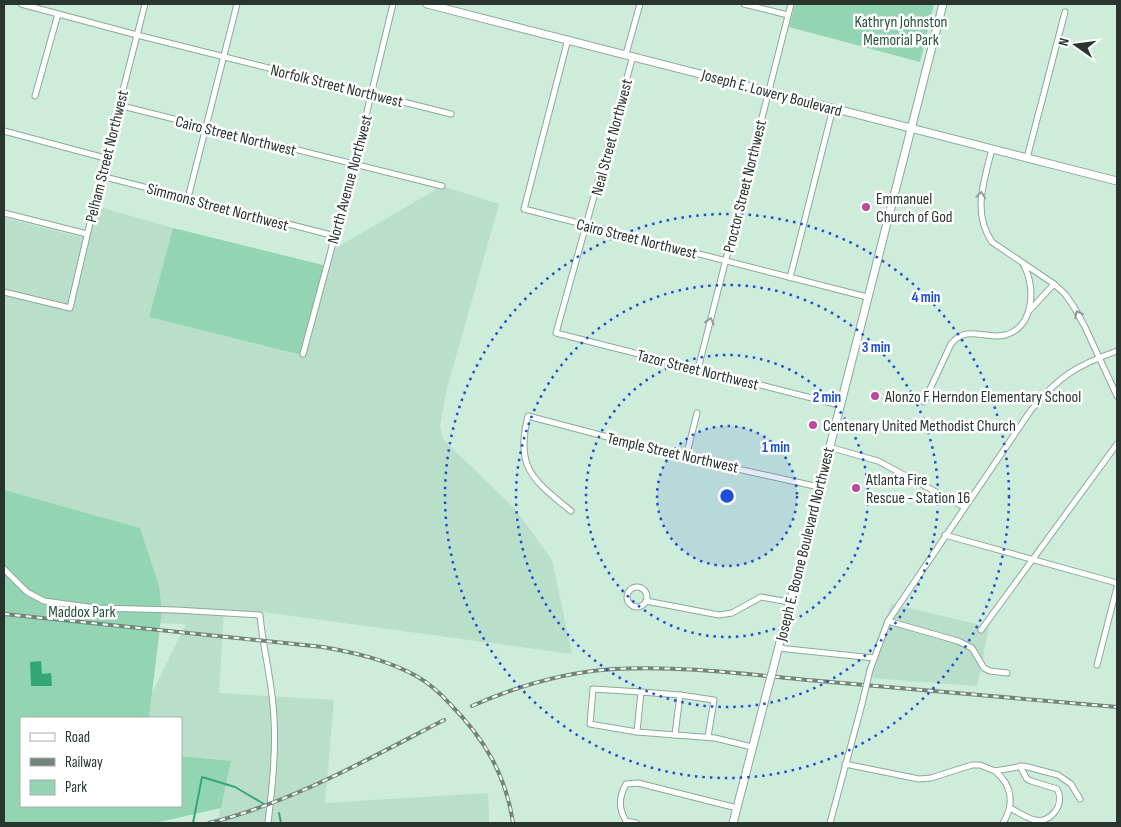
<svg xmlns="http://www.w3.org/2000/svg" width="1121" height="827" font-family="'Sofia Sans Condensed',sans-serif">
<style>
.built{fill:#b9deca}
.green{fill:#93d5b2}
.water{fill:#33a876}
.lines{fill:none;stroke-linecap:round;stroke-linejoin:round}
.stream{stroke:#33a876;stroke-width:2}
.street-casing{stroke:#8ca999;stroke-width:7}
.secondary-casing{stroke:#8ca999;stroke-width:9}
.street{stroke:#fff;stroke-width:5}
.secondary{stroke:#fff;stroke-width:7}
.rail-casing{stroke:#718579;stroke-width:4}
.rail{stroke:#fff;stroke-width:2;stroke-dasharray:5.5;stroke-linecap:butt}
.street-bridge-casing{stroke:#8ca999;stroke-width:7;stroke-linecap:butt}
.secondary-bridge-casing{stroke:#8ca999;stroke-width:9;stroke-linecap:butt}
.street-bridge{stroke:#fff;stroke-width:5}
.secondary-bridge{stroke:#fff;stroke-width:7}
.oneway{stroke:#949a96}
.ring{fill:none;stroke:#1d4ed8;stroke-width:2.5;stroke-dasharray:2.5 5}
.poi-dot{fill:#bf479c;stroke:#fff;stroke-width:2}
.labels{text-anchor:middle;stroke-width:5;stroke-linejoin:round;paint-order:stroke}
.park-label{font-size:16px;fill:#25523c;stroke:#fff}
.street-label{font-size:16px;fill:#29352e;stroke:#fff}
.poi-label{font-size:16px;fill:#29352e;stroke:#fff;text-anchor:start}
.centre{fill:#1d4ed8;stroke:#fff;stroke-width:2.5}
.ring-label{font-size:15px;text-anchor:middle;font-weight:bold;fill:#1d4ed8;stroke:#fff;stroke-width:5;stroke-linejoin:round;paint-order:stroke}
</style>
<rect width="100%" height="100%" fill="#cdecda"/>
<!-- built -->
<g class="built">
<polygon points="442,186 499,204 446,392 440,426 443,439 515,509 552,560 572,654 263,612 224,611 219,693 334,700 325,803 488,793 489,823 217,823 231,761 181,756 181,718 149,718 152,693 186,624 152,623 4,504 4,218 88,239 96,206 173,228 149,317 304,356 331,251"/>
<polygon points="892,604 989,627 977,686 870,678 875,643"/>
</g>
<!-- green -->
<g class="green">
<polygon points="795,4 934,4 920,62 789,27"/>
<polygon points="173,228 327,266 305,356 149,317"/>
<polygon points="4,490 140,528 159,586 162,610 149,718 21,718 21,806 181,806 181,756 231,761 221,808 155,823 4,823"/>
</g>
<!-- water -->
<polygon class="water" points="41,661 42,674 51,673 52,686 31,686 30,662"/>
<g class="lines">
<!-- stream -->
<g class="stream">
<polyline points="279,813 281,823"/>
<polyline points="193,823 202,777 235,787 264,804"/>
</g>
<!-- street casing -->
<g class="street-casing">
<g id="street">
<polyline points="21,4 137,35 451,114"/>
<polyline points="744,4 788,15"/>
<polyline points="568,39 524,209 867,297"/>
<polyline points="626,54 640,4"/>
<polyline points="633,56 556,333 839,405"/>
<polyline points="35,96 58,14"/>
<polyline points="118,105 442,186"/>
<polyline points="4,131 105,158"/>
<path d="M992,149C984,181 972,213 992,242L1054,284L1065,294L1074,307L1085,327L1117,396"/>
<polyline points="1027,158 1065,12"/>
<polyline points="101,176 335,236"/>
<polyline points="188,198 237,4"/>
<polyline points="4,213 87,234"/>
<polyline points="790,278 833,108"/>
<polyline points="4,292 70,308 101,176 145,4"/>
<polyline points="1030,310 1054,284"/>
<polyline points="303,354 354,165 393,4"/>
<polyline points="698,369 791,4"/>
<path d="M924,402L951,344C967,324 985,340 1005,335C1034,328 1036,287 1024,266"/>
<polyline points="829,447 878,461 964,507"/>
<polyline points="686,457 697,413"/>
<path d="M571,511C533,480 515,468 528,416L683,457L819,487"/>
<polyline points="945,535 1117,583"/>
<path d="M4,569L27,592L44,601L96,608L176,610L260,615C263,650 273,684 274,719C276,753 272,789 268,823"/>
<circle cx="637" cy="597" r="10"/>
<polyline points="646,601 719,615 732,613 761,597 789,602"/>
<polyline points="888,621 958,641 972,648 984,668 990,671 1007,673"/>
<polyline points="981,630 1117,444"/>
<polyline points="778,648 874,658"/>
<polyline points="1097,665 1117,587"/>
<path d="M870,670L888,621L1031,410C1058,377 1077,365 1117,351"/>
<polyline points="641,692 593,689 590,724 637,732 715,738 752,747"/>
<polyline points="637,732 641,692 680,695"/>
<polyline points="675,735 680,695 714,700 708,737"/>
<polyline points="845,764 919,779 931,778 972,765 980,765 995,771 1024,766 1058,775 1071,784 1080,799"/>
<path d="M995,771C1012,785 1015,804 1003,823"/>
<path d="M1010,808C1018,812 1026,818 1035,820C1050,824 1066,804 1057,789L1031,781L1027,779L1020,766"/>
<path d="M636,823L626,821C618,808 619,797 626,784L638,783L737,808"/>
<polyline points="830,823 862,704"/>
</g>
</g>
<!-- secondary casing -->
<g class="secondary-casing">
<g id="secondary">
<polyline points="427,4 1117,181"/>
<polyline points="772,673 943,4"/>
<polyline points="733,823 769,684"/>
</g>
</g>
<!-- street -->
<use href="#street" class="street"/>
<!-- secondary -->
<use href="#secondary" class="secondary"/>
<!-- rail casing -->
<g class="rail-casing">
<g id="rail">
<path d="M4,614L323,647C356,653 388,660 418,677C430,684 440,693 450,704C484,738 506,775 513,823"/>
<path d="M472,706C517,686 565,672 615,669C687,665 758,676 830,682C926,690 1021,699 1117,707"/>
<path d="M209,823C293,802 368,759 444,720"/>
</g>
</g>
<!-- rail -->
<use href="#rail" class="rail"/>
<!-- street-bridge casing -->
<g class="street-bridge-casing">
<polyline id="street-bridge" points="862,704 870,670"/>
</g>
<!-- secondary-bridge casing -->
<g class="secondary-bridge-casing">
<polyline id="secondary-bridge" points="769,684 772,673"/>
</g>
<!-- street-bridge -->
<use href="#street-bridge" class="street-bridge"/>
<!-- secondary-bridge -->
<use href="#secondary-bridge" class="secondary-bridge"/>
</g>
<!-- one-way arrows -->
<defs><path id="oneway-chevron" d="M-2-3.5L2.5 0L-2 3.5" fill="none" stroke-width="1.6" stroke-linecap="round" stroke-linejoin="round" transform="scale(1.25)"/></defs>
<g class="oneway">
<use href="#oneway-chevron" transform="translate(981 195) rotate(-82)"/>
<use href="#oneway-chevron" transform="translate(1078 314) rotate(-118)"/>
<use href="#oneway-chevron" transform="translate(710 321) rotate(-76)"/>
</g>
<!-- distance rings -->
<circle cx="727" cy="496" r="70" fill="#1d4ed8" fill-opacity=".12"/>
<g class="ring">
<circle cx="727" cy="496" r="70"/>
<circle cx="727" cy="496" r="141"/>
<circle cx="727" cy="496" r="211"/>
<circle cx="727" cy="496" r="282"/>
</g>
<!-- markers -->
<g class="poi-dot">
<circle cx="866" cy="207" r="5"/>
<circle cx="875" cy="396" r="5"/>
<circle cx="813" cy="425" r="5"/>
<circle cx="856" cy="488" r="5"/>
</g>
<g class="labels">
<!-- park labels -->
<g class="park-label">
<text x="901" y="27">Kathryn Johnston<tspan x="901" dy="18">Memorial Park</tspan></text>
<text x="82" y="617">Maddox Park</text>
</g>
<!-- street labels -->
<g class="street-label">
<text transform="translate(337 85) rotate(14)" y="6">Norfolk Street Northwest</text>
<text transform="translate(772 92) rotate(15)" y="6">Joseph E. Lowery Boulevard</text>
<text transform="translate(236 135) rotate(14)" y="6">Cairo Street Northwest</text>
<text transform="translate(611 137) rotate(-75)" y="6">Neal Street Northwest</text>
<text transform="translate(106 156) rotate(-76)" y="6">Pelham Street Northwest</text>
<text transform="translate(349 179) rotate(-75)" y="6">North Avenue Northwest</text>
<text transform="translate(744 186) rotate(-76)" y="6">Proctor Street Northwest</text>
<text transform="translate(218 206) rotate(15)" y="6">Simmons Street Northwest</text>
<text transform="translate(637 238) rotate(14)" y="6">Cairo Street Northwest</text>
<text transform="translate(698 369) rotate(14)" y="6">Tazor Street Northwest</text>
<text transform="translate(673 452) rotate(13)" y="6">Temple Street Northwest</text>
<text transform="translate(804 544) rotate(-76)" y="6">Joseph E. Boone Boulevard Northwest</text>
</g>
<!-- poi labels -->
<g class="poi-label">
<text x="876" y="204">Emmanuel<tspan x="876" dy="18">Church of God</tspan></text>
<text x="885" y="402">Alonzo F Herndon Elementary School</text>
<text x="823" y="431">Centenary United Methodist Church</text>
<text x="866" y="485">Atlanta Fire<tspan x="866" dy="18">Rescue - Station 16</tspan></text>
</g>
</g>
<circle cx="727" cy="496" r="8" class="centre"/>
<g class="ring-label">
<text x="926" y="302">4 min</text>
<text x="876" y="352">3 min</text>
<text x="827" y="402">2 min</text>
<text x="776" y="452">1 min</text>
</g>
<!-- border -->
<rect width="1121" height="827" fill="none" stroke="#29352e" stroke-width="10"/>
<!-- legend -->
<rect x="20" y="717" width="162" height="90" fill="#ffffff" stroke="#a9aeab"/>
<rect x="30" y="733" width="25" height="8" fill="#ffffff" stroke="#a9aeab"/>
<text x="65" y="742" font-size="15" fill="#29352e">Road</text>
<rect x="30" y="758" width="25" height="8" fill="#718579" stroke="#a9aeab"/>
<text x="65" y="767" font-size="15" fill="#29352e">Railway</text>
<rect x="30" y="780" width="25" height="15" fill="#93d5b2" stroke="#a9aeab"/>
<text x="65" y="792" font-size="15" fill="#29352e">Park</text>
<!-- north arrow -->
<g transform="translate(1076 45) rotate(284)" stroke="#ffffff" stroke-width="4" paint-order="stroke">
<path d="M0-4L9 19L0 12L-9 19Z" fill="#29352e"/>
<text y="-8" font-size="14" font-weight="bold" text-anchor="middle" fill="#29352e">N</text>
</g>
</svg>
